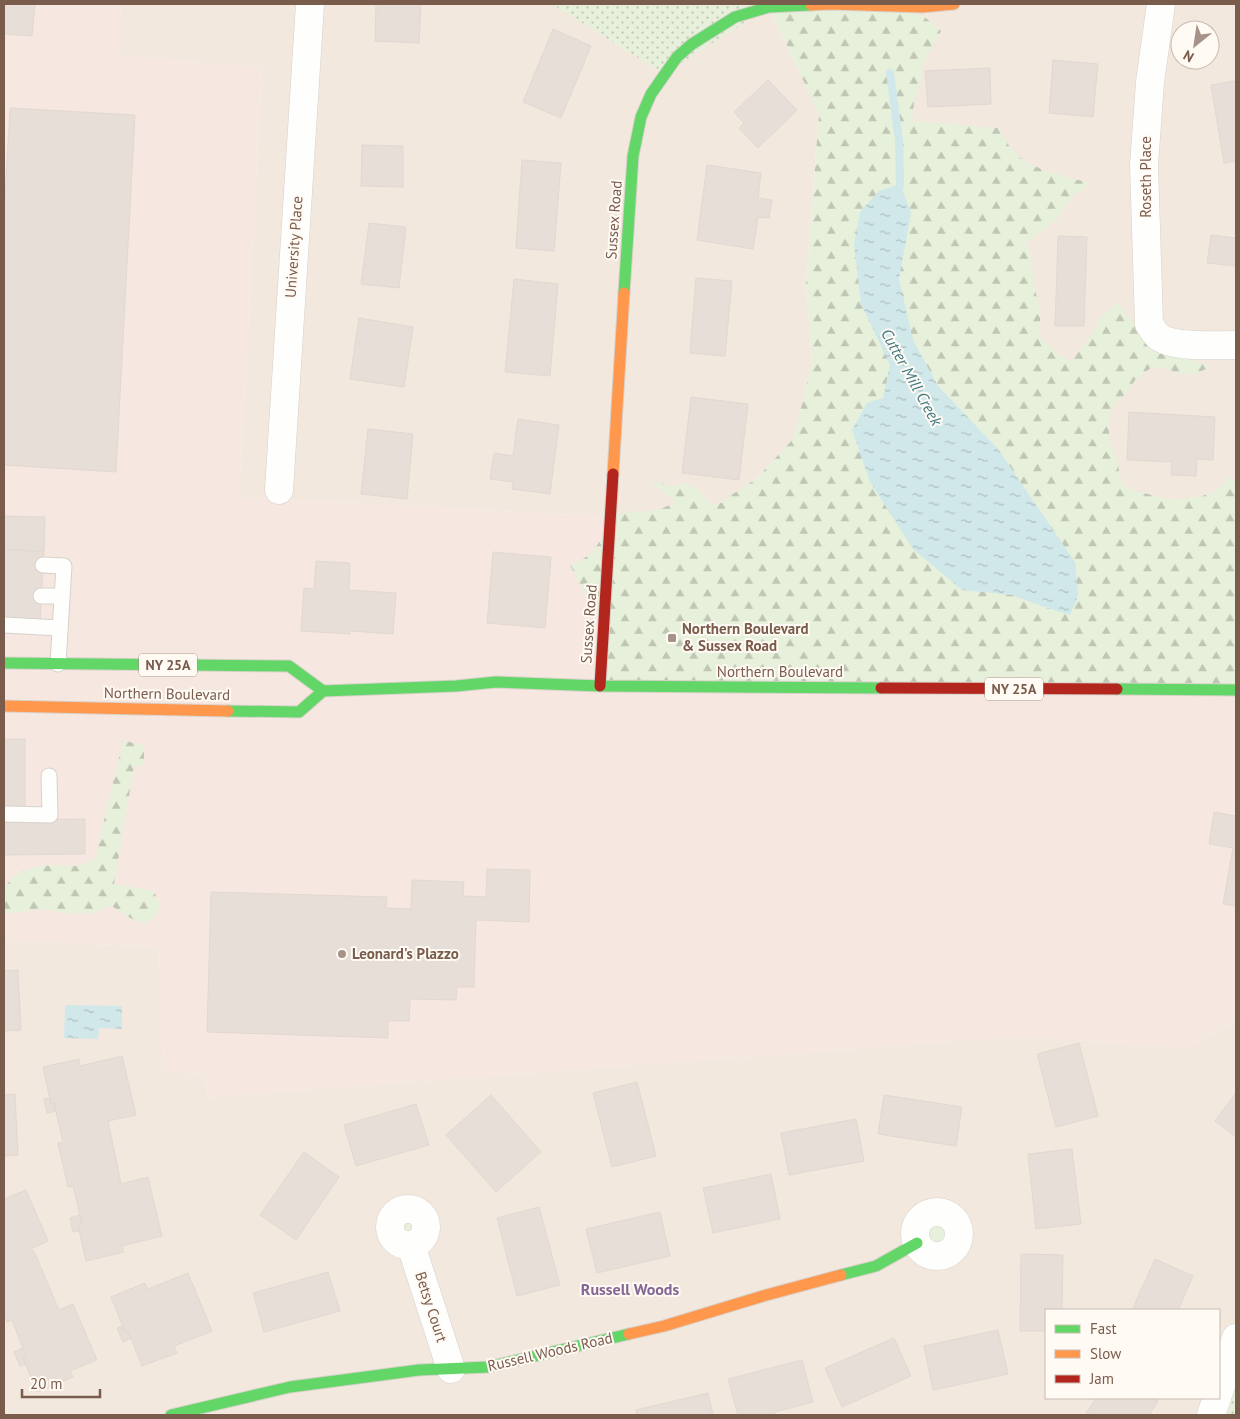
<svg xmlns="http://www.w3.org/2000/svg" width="1240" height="1419" font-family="'PT Sans',sans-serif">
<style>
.residential{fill:#f2e8de;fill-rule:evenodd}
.commercial{fill:#f6e8e1}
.grass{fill:#e7f0db}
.forest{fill:url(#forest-firs)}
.park{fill:url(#park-dots)}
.water{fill:url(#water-ripples)}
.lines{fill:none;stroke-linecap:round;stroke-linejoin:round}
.stream{stroke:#d0e8ea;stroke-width:8}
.building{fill:#e6ded7;stroke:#e2d8d2}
.lane-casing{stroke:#d7d1cb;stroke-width:17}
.street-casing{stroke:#d7d1cb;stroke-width:29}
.fast-casing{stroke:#d9d2cb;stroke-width:13}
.slow-casing{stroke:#d9d2cb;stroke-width:13}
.jam-casing{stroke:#d9d2cb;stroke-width:13}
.lane{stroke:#fefefd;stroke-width:15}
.street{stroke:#fefefd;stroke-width:28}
.fast{stroke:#63d668;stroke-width:11}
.slow{stroke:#ff974d;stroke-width:11}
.jam{stroke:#b3261e;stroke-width:11}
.poi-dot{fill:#a69286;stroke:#fffaf3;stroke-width:2}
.labels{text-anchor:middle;stroke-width:4;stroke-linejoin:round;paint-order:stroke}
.shield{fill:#fffaf3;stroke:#a28b7f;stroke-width:1}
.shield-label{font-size:14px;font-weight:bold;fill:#7a5c4d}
.street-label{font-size:15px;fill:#7a5c4d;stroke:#fffaf3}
.poi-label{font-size:15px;font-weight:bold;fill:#7a5c4d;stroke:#fffaf3;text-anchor:start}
.water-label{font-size:16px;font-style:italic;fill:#437c86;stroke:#fffaf3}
.neighbourhood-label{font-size:16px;font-weight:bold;fill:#846695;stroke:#fffaf3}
</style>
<defs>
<pattern id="forest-firs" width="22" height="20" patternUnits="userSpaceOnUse" patternTransform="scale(1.25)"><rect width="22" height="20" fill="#e7f0db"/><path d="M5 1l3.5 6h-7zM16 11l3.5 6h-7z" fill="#c0c6b4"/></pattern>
<pattern id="park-dots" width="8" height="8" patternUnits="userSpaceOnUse" patternTransform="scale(1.25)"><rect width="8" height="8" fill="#e7f0db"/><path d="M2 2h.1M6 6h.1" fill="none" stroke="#c0c6b4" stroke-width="1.8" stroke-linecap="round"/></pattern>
<pattern id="water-ripples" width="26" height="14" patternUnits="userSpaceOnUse" patternTransform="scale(1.25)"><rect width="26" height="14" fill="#d0e8ea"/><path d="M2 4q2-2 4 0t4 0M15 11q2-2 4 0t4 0" fill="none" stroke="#aebfc0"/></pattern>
</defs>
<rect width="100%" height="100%" fill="#f9f5f0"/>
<!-- residential -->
<g class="residential">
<path d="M121,4H1236V501L1117,499L912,121L769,8L819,113L806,284L812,361L794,439L724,512L611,517L239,497L262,68L117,56ZM1180,30H1210V60H1180Z"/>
<polygon points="4,940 159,947 163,1071 205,1075 208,1097 1020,1036 1184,1048 1236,1021 1236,1338 1219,1392 1219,1310 1046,1310 1046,1398 1217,1398 1211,1415 4,1415"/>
</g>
<!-- commercial -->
<polygon class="commercial" points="4,4 121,4 118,56 262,68 239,497 611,517 1236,690 1236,1021 1184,1048 1020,1036 208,1097 205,1075 163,1072 159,947 4,940"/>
<!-- grass -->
<g class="grass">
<path d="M405,1209C423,1208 431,1224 421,1239L400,1243C385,1233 387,1215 405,1209Z"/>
<circle cx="938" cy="1234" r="22"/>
</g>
<!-- forest -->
<g class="forest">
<path d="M769,7L920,13L941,31L926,58L922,69V79L914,102L912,121L999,128C1004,136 1008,146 1014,152C1033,171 1065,176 1090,183L1071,198L1056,220L1026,243L1031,258L1034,286L1040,309V337L1057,353L1071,362L1095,330L1102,315L1119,303L1139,331L1170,351L1210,367L1195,374H1180L1167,369L1152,367L1135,380L1125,395L1113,404L1108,422L1110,443L1118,461L1119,474L1125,486L1135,491L1173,500L1199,497L1214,492L1224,484L1229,476L1236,484V690L600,686L599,610L589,602L570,565C598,554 599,542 611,517L635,511L646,512L663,508L676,502L651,483L661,482L668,487L684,483L692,486L701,493L708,501L714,504H718L724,502L733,494L756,479L794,438L812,361L806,284L819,114Z"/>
<polygon points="123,740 144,746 144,764 134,767 114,884 154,891 160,905 155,917 145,924 139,922 126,916 112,906 93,913 73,914 44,909 4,914 4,887 18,873 38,866 58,865 77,866 95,859"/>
</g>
<!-- park -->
<g class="park">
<polygon points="552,4 866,4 769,7 664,74"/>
<polygon points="1236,1338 1236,1415 1211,1415"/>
</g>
<!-- water -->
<g class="water">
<polygon points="900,184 911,213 899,279 913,340 938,386 998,449 1075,562 1078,596 1070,615 1041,606 1012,595 962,590 913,549 870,482 852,430 867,403 883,398 890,365 861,304 854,245 860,212 879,191"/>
<polygon points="65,1005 122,1006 122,1029 99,1028 98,1039 64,1038"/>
</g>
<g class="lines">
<!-- stream -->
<polyline class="stream" points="890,73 899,141 900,184 898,192"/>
</g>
<!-- building -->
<g class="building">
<polygon points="4,4 35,4 32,36 4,34"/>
<polygon points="376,4 421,4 419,43 375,41"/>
<polygon points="553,29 591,46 561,118 523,102"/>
<polygon points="1053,60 1098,64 1093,117 1049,113"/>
<polygon points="990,68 991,104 928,107 925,71"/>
<polygon points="768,80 797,110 758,148 739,128 744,123 734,112"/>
<polygon points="1236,81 1236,161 1224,163 1211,85"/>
<polygon points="10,108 135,115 116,472 4,465 4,214"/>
<polygon points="362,145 403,146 403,187 361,186"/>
<polygon points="522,160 561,163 554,251 516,248"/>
<polygon points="707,165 761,173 758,198 772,200 769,218 758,217 753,249 697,240"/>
<polygon points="369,223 406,227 399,288 361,284"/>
<polygon points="1211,235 1236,238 1236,266 1207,263"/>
<polygon points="1058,236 1087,237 1084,326 1055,326"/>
<polygon points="696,278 732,281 725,356 690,353"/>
<polygon points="514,279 558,284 550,376 505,372"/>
<polygon points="359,318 413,327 404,387 350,379"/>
<polygon points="691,397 748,404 739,480 682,473"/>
<polygon points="1129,412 1215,417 1213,460 1197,459 1196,476 1171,475 1172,462 1127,460"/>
<polygon points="518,419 559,425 550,494 512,489 513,482 490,479 494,453 513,456"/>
<polygon points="368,429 413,434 407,499 361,494"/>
<polygon points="4,516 45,517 44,552 4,549"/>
<polygon points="4,549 44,552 40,623 4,620"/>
<polygon points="493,552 551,557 545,628 487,623"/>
<polygon points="316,561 350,563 349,590 396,593 393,634 350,631 350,634 301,631 304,588 314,589"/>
<rect x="4" y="739" width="21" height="68"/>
<polygon points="1214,812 1236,816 1236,906 1223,904 1233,848 1209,844"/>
<polygon points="85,819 85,854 4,855 4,820"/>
<polygon points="487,869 530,870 529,922 476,920 474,987 457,987 456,1000 410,999 409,1021 388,1021 388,1038 207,1032 211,892 387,897 386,908 411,909 412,880 464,882 463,896 486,897"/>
<polygon points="18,970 21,1030 4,1031 4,971"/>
<polygon points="1079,1043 1098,1116 1056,1127 1037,1054"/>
<polygon points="122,1056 136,1115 108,1121 121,1184 148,1177 162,1236 122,1246 124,1252 86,1261 78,1225 82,1224 80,1215 73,1186 68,1187 58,1143 63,1142 54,1103 51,1104 43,1067 79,1059 80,1066"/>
<polygon points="637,1082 656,1156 612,1167 593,1093"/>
<polygon points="1236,1093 1236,1137 1215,1121"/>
<polygon points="15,1094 18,1155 4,1156 4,1095"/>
<polygon points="491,1095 541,1152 496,1192 446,1135"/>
<polygon points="884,1095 962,1107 956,1146 878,1134"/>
<polygon points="50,1098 51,1104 54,1103 56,1111 47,1113 44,1099"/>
<polygon points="416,1104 429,1145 356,1166 344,1125"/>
<polygon points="856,1119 864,1161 789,1175 781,1133"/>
<polygon points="1072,1149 1081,1224 1036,1229 1028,1154"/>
<polygon points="304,1152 339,1177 296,1240 260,1215"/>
<polygon points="771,1174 780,1219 713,1233 703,1188"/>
<polygon points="26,1190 48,1241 32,1248 33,1252 34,1251 59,1310 73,1304 97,1360 70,1371 73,1377 37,1392 23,1358 26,1356 12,1320 7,1322 4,1313 4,1199"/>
<polygon points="539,1207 560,1285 517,1296 497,1218"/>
<polygon points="660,1212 670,1256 597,1273 586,1229"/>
<polygon points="80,1215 82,1224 78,1225 79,1231 73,1232 70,1218"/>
<polygon points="1021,1254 1063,1255 1062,1310 1046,1310 1046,1331 1020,1331"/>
<polygon points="1155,1259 1193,1276 1178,1310 1132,1310"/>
<polygon points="328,1272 340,1311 264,1332 253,1293"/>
<polygon points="188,1273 212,1331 174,1346 177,1353 142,1366 128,1331 125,1332 111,1297 145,1283 148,1289"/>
<polygon points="122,1326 125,1332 128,1331 131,1338 123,1342 117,1328"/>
<polygon points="998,1330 1008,1374 933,1390 924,1346"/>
<polygon points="894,1338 911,1376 842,1407 825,1368"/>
<polygon points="23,1348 26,1356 23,1358 26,1364 20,1366 14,1352"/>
<polygon points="802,1360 813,1402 775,1412 776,1415 738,1415 728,1379"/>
<polygon points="708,1393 713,1415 637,1415 636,1410"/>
<polygon points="1096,1398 1152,1398 1158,1401 1149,1415 1085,1415"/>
</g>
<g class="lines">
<!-- lane casing -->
<g class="lane-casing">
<g id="lane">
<polyline points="43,565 64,566 58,664"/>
<polyline points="41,596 62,596"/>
<polyline points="4,625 60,628"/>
<polyline points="4,814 50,815 49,776"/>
</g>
</g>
<!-- street casing -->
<g class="street-casing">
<g id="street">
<path d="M1161,4L1150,82L1144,165L1149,324C1152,328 1155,334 1159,337C1174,348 1217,345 1236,345"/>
<polyline points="279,490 310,4"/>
<circle cx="408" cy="1227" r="18"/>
<circle cx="937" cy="1234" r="22"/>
<polyline points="411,1245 451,1369"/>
<polyline points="1219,1392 1236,1338"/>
<polyline points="1211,1415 1217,1398"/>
</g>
</g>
<!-- fast casing -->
<g class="fast-casing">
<g id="fast">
<polyline points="624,293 633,156 641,117 651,94 677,57 692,44 735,17 769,7 811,5"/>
<polyline points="4,663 289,666 323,691"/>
<polyline points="1117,689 1236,690"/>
<polyline points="228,711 299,712 323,691 456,686 496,682 600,686 881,688"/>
<polyline points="841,1275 876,1266 917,1243"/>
<polyline points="171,1415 290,1387 419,1370 488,1367 629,1334"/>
</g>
</g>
<!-- slow casing -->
<g class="slow-casing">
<g id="slow">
<polyline points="811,5 831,4 922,7 954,4"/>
<polyline points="613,474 624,293"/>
<polyline points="4,706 228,711"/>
<polyline points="629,1334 664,1326 763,1296 841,1275"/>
</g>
</g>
<!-- jam casing -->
<g class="jam-casing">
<g id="jam">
<polyline points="600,686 613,474"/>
<polyline points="881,688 1117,689"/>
</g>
</g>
<!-- lane -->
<use href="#lane" class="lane"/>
<!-- street -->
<use href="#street" class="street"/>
<!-- fast -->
<use href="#fast" class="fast"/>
<!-- slow -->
<use href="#slow" class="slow"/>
<!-- jam -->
<use href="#jam" class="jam"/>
</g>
<!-- markers -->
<g class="poi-dot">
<rect x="667" y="633" width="10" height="10" rx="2.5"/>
<circle cx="342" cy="954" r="5"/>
</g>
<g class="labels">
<!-- shield labels -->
<g class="shield">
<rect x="139" y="653.5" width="58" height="23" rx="4"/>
<rect x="985" y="677.5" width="58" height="23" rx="4"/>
</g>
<g class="shield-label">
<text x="168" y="670">NY 25A</text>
<text x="1014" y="694">NY 25A</text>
</g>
<!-- street labels -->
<g class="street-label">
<text transform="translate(1146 177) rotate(-90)" y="5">Roseth Place</text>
<text transform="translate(614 220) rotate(-86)" y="5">Sussex Road</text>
<text transform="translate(294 247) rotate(-86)" y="5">University Place</text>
<text transform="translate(589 624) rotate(-86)" y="5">Sussex Road</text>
<text x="780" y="677">Northern Boulevard</text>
<text transform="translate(167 694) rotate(1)" y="5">Northern Boulevard</text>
<text transform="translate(431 1307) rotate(72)" y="5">Betsy Court</text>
<text transform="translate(550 1352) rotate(-13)" y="5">Russell Woods Road</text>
</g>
<!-- poi labels -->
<g class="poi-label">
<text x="682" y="634">Northern Boulevard<tspan x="682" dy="17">&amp; Sussex Road</tspan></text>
<text x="352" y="959">Leonard's Plazzo</text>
</g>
<!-- water labels -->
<g class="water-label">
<text transform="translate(912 377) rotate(61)" y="6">Cutter Mill Creek</text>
</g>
<!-- neighbourhood labels -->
<g class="neighbourhood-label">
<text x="630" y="1295">Russell Woods</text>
</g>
</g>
<!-- border -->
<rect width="1240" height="1419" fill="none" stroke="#7a5c4d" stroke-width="10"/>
<!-- legend -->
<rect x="1045" y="1309" width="175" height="90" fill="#fffaf3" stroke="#cabbb1"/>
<rect x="1055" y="1325" width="25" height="8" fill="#63d668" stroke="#cabbb1"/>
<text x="1090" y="1334" font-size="15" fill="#7a5c4d">Fast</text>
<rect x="1055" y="1350" width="25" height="8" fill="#ff974d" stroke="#cabbb1"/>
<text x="1090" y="1359" font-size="15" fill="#7a5c4d">Slow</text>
<rect x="1055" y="1375" width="25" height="8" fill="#b3261e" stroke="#cabbb1"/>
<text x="1090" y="1384" font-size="15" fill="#7a5c4d">Jam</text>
<!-- north arrow -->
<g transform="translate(1195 45) rotate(210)"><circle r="24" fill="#fffaf3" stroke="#cabbb1"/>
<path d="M0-4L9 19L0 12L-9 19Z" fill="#a69286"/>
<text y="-8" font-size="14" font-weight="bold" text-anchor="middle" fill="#7a5c4d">N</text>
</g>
<!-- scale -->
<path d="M22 1389v8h78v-8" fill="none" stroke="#7a5c4d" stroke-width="2.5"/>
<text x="30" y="1389" font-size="15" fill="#7a5c4d" stroke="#fffaf3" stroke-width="4" paint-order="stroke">20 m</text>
</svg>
